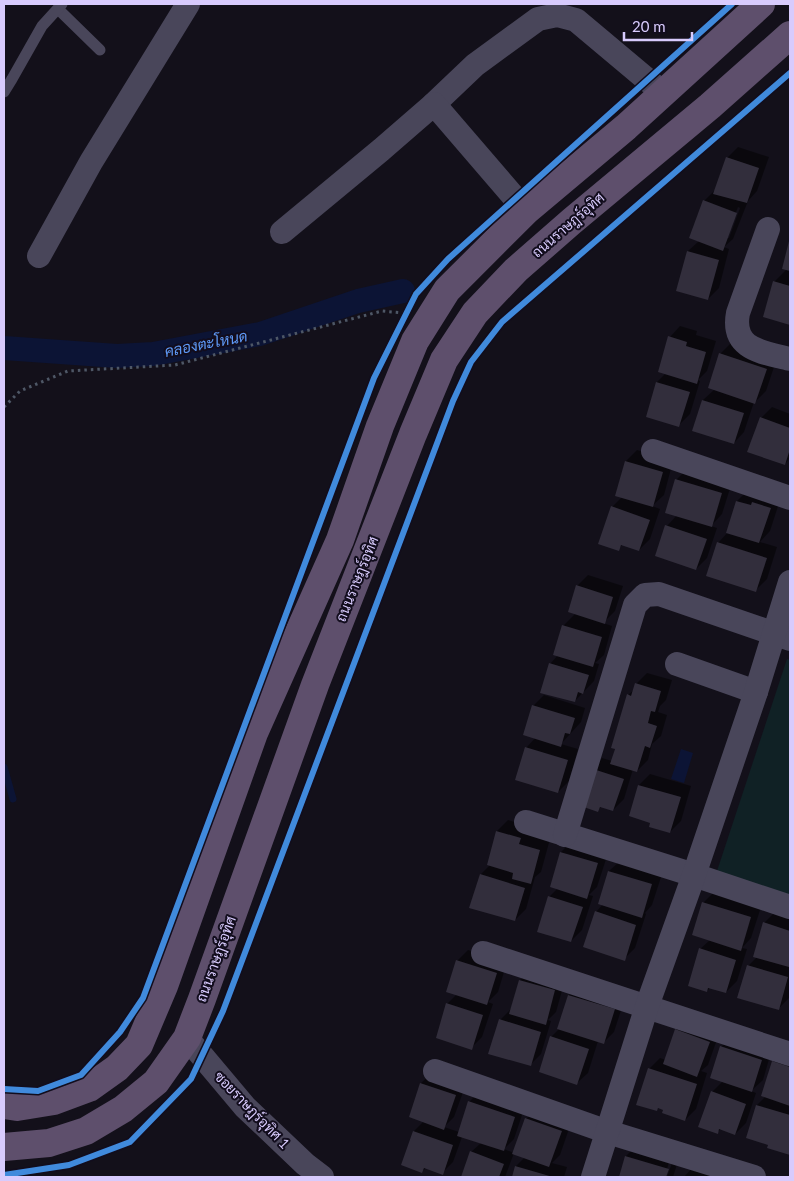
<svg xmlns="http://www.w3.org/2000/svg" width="794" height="1181" font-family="Lato,Sarabun,sans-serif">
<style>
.green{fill:#102125}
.water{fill:#0c1435}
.shadow{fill:#0007;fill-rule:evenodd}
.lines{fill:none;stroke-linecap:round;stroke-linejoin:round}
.stream{stroke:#0c1435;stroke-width:7}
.canal{stroke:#0c1435;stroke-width:24}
.building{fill:#322e3c}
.path{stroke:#4e5766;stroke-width:3;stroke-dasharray:2.5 4;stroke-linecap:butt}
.lane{stroke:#49465a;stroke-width:11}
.street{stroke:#49465a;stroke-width:24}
.primary{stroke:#5e4f6c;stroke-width:28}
.cycleway-casing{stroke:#120d1d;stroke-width:9}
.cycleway{stroke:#408adc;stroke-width:6}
.labels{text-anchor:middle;stroke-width:4;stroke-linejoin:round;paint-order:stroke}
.street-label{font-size:14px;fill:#d8cbfd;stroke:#120d1d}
.water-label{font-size:15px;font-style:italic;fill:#5e99f7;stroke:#120d1d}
</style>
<rect width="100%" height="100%" fill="#13101a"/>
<!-- green -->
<polygon class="green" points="787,659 790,660 790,898 716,874"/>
<!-- water -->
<polygon class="water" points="681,749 693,753 684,783 671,779"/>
<!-- shadow -->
<g class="shadow">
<path d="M738,147L769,157L757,191L748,201L733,239L724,247L729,249L719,288L708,299L688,251L699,241L704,201L715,190L727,158ZM738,207L740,208L729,238H726Z"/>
<polygon points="790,239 790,324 765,317 774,282 787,269 783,268"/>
<polygon points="680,326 697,331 696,335 716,341 707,371 698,380 700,381 690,414 679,425 647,416 657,382 666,373 670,337"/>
<polygon points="731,343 777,358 766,391 755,402 754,402 744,432 734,443 694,430 703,400 715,389 720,354"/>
<polygon points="772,407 790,414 790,458 785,464 761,418"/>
<polygon points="637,450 673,461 664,495 652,506 660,509 650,539 639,550 623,544 618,549 612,507 622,497 626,461"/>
<polygon points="688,468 732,482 722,514 711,526 717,528 707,558 696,569 667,526 677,515 667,512 677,479"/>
<polygon points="748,490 781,497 770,531 760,542 777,547 767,579 756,590 718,543 728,532 727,532 737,501"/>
<polygon points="588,575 623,586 615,611 603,623 612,626 604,655 595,663 599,664 594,681 575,701 550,664 558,655 563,626 576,613 577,586"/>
<polygon points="647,673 672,680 666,700 660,706 658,712 667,715 661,736 652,744 648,760 637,771 633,769 624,799 613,810 602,806 598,810 591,769 602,758 612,761 628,695 635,689 636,684"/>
<polygon points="544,695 585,708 581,722 561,744 578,749 569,781 558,792 526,748 536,737 533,706"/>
<polygon points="650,774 691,786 681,821 670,832 652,822 639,785"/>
<polygon points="508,820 531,827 550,839 541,872 535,877 526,909 515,920 471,907 481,874 490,865 488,864 497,831"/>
<polygon points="572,841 608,853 597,887 589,895 593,896 582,930 571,941 549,897 558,888 551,886 561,852"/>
<polygon points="620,861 662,874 652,905 645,913 646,914 635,948 624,959 596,912 603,904 609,871"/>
<polygon points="714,892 761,907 751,938 742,948 747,949 737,981 726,992 711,987 707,991 700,949 710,940 703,903"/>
<polygon points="775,912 790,917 790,995 789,998 778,1009 748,966 757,957 764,923"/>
<polygon points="468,950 507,962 498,992 488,1002 493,1004 482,1037 471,1048 447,1004 457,994 457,961"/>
<polygon points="531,970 565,980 556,1012 548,1020 551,1021 541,1054 530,1065 500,1020 511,1009 520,980"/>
<polygon points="580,984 625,998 614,1032 603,1043 598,1041 588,1073 577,1083 551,1037 558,1030 569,995"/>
<polygon points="687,1019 720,1031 708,1065 701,1071 707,1073 696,1109 685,1120 665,1109 659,1107 657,1110 649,1069 660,1058 666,1060 676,1030"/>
<polygon points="732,1036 772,1049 763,1080 751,1091 756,1093 746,1123 735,1134 721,1129 717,1132 712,1092 723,1081 721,1047"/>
<polygon points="784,1051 790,1053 790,1154 769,1147 770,1144 747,1137 757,1105 766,1096 773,1062"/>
<polygon points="432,1073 466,1084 454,1117 444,1127 459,1132 469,1102 480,1091 525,1106 514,1139 504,1149 514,1153 526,1119 537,1108 572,1120 560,1155 552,1163 567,1167 564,1177 513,1177 516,1166 525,1157 514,1153 505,1177 462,1177 471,1152 481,1143 462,1137 453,1162 442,1173 426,1168 422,1171 414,1131 424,1121 421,1083"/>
<polygon points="637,1145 679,1158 673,1177 667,1177 672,1163 669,1162 665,1177 620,1177 626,1156"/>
<polygon points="695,1165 730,1177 684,1177"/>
</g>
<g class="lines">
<!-- stream -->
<polyline class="stream" points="4,767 13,799"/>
<!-- canal -->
<polyline class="canal" points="4,348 117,356 153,354 260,334 358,301 403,291"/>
</g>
<!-- building -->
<g class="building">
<polygon points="726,157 759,168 747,203 713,194"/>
<polygon points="703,200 737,213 723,251 689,238"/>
<polygon points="790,237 790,271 782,269"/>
<polygon points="687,251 719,260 708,300 676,291"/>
<polygon points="773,281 790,286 790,325 763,317"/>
<polygon points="668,336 687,342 686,346 706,352 697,384 658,372"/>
<polygon points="719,353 767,369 755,404 708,388"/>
<polygon points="656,382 690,392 679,427 646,417"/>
<polygon points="702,400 744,413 734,444 692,431"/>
<polygon points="760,417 790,428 790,449 785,465 747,452"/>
<polygon points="625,461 663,472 653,507 615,496"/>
<polygon points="675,479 722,493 712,527 665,513"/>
<polygon points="736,501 751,505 752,502 771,508 759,543 726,533"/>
<polygon points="611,506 650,520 639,551 621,545 619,551 598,544"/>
<polygon points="665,525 707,539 696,570 655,556"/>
<polygon points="717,542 767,558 756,592 706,576"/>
<polygon points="576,585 613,597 605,624 568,612"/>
<polygon points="562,625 602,637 593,667 553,655"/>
<polygon points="549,663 589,675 583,694 578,692 575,702 540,693"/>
<polygon points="635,683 661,691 655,712 651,711 648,723 657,726 650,748 645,746 637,772 610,764 615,749 611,748 627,694 631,696"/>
<polygon points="532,705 575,718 570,734 565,733 561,747 523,735"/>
<polygon points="525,747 568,760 558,793 515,780"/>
<polygon points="590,768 624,779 613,811 600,807 598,812 578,805"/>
<polygon points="638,785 681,797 670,833 649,827 650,823 629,816"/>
<polygon points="496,831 521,838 519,844 540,850 531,884 512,879 513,873 487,865"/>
<polygon points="560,852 598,863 587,899 550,887"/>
<polygon points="608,871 652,884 642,918 598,904"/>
<polygon points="480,874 525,888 515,921 469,908"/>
<polygon points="548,896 583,907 571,942 537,932"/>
<polygon points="702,902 751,917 741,951 692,935"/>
<polygon points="595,911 636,925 625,961 583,947"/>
<polygon points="763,922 790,931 790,963 789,967 753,957"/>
<polygon points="699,948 736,960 726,993 708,988 707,992 688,986"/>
<polygon points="456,960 497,973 487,1005 446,992"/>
<polygon points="747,965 788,977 779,1010 737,998"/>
<polygon points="519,980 555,990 546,1025 509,1014"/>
<polygon points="568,995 615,1009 604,1044 557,1029"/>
<polygon points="446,1003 483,1015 472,1050 436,1038"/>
<polygon points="499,1019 541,1032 531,1066 488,1054"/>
<polygon points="675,1029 710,1042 697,1077 663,1064"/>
<polygon points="550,1036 589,1049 577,1085 539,1072"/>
<polygon points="720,1046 762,1060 752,1092 710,1078"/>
<polygon points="772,1061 790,1067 790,1106 761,1096"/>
<polygon points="648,1068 697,1084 685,1121 662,1113 663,1110 658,1108 657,1111 636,1105"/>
<polygon points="420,1083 456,1095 444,1130 409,1117"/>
<polygon points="711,1091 746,1104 735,1135 719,1129 718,1134 698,1127"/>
<polygon points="468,1101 515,1117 504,1151 457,1136"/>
<polygon points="756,1105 790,1115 790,1155 767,1148 768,1145 746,1138"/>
<polygon points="525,1118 562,1131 549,1167 512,1154"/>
<polygon points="413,1131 453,1145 443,1175 424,1168 422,1173 401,1165"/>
<polygon points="470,1151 504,1164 499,1177 461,1177"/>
<polygon points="625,1156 669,1169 666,1177 619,1177"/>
<polygon points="515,1166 553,1177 512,1177"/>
</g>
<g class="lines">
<!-- path -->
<polyline class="path" points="4,407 20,391 68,371 175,365 382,311 403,313"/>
<!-- lane -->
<g class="lane">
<polyline points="58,9 100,50"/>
<polyline points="4,92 12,79 42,26 62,4"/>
</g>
<!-- street -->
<g class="street">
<polyline points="434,104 475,65 538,19 557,15 576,20 663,93"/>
<path d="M768,229L738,313C731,350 763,352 790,359"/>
<polyline points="282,232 381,150 434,104 526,211"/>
<polyline points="39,256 91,162 188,4"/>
<polyline points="653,451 790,498"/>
<polyline points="677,664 756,692"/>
<polyline points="526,822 694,875 790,907"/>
<polyline points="565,835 635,605 645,595 659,594 790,639"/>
<polyline points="483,953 790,1054"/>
<polyline points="187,1038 245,1107 305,1164 322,1177"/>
<polyline points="435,1071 608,1132 754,1177"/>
<polyline points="593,1177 647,1006 694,875 756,692 790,582"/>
</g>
<!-- primary -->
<g class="primary">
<polyline points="4,1105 17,1107 54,1101 89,1088 117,1068 139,1045 164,986 254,733 340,540 380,426 415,341 447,290 526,211 626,127 761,4"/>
<polyline points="4,1147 49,1143 86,1131 123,1109 156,1082 187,1038 202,999 315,685 413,434 444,360 475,313 516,270 572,221 710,106 790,35"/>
</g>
<!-- cycleway casing -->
<g class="cycleway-casing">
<g id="cycleway">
<polyline points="4,1089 38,1091 81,1075 120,1032 143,998 374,378 416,294 448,259 732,4"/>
<polyline points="4,1175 69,1165 130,1142 191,1079 223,1011 453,401 471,362 502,322 790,73"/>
</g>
</g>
<!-- cycleway -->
<use href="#cycleway" class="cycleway"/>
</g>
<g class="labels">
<!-- street labels -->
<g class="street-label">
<text transform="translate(568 225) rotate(-41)" y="5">ถนนราษฎร์อุทิศ</text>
<text transform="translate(357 579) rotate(-68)" y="5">ถนนราษฎร์อุทิศ</text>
<text transform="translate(216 959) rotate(-70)" y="5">ถนนราษฎร์อุทิศ</text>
<text transform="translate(252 1110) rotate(46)" y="5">ซอยราษฎร์อุทิศ 1</text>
</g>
<!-- water labels -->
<g class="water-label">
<text transform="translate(206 344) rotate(-11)" y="5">คลองตะโหนด</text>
</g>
</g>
<!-- border -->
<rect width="794" height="1181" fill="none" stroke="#d8cbfd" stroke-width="10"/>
<!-- scale -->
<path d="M624 32v8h68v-8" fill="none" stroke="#d8cbfd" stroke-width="2.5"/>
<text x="632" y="32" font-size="15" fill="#d8cbfd" stroke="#120d1d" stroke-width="4" paint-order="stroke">20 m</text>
</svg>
